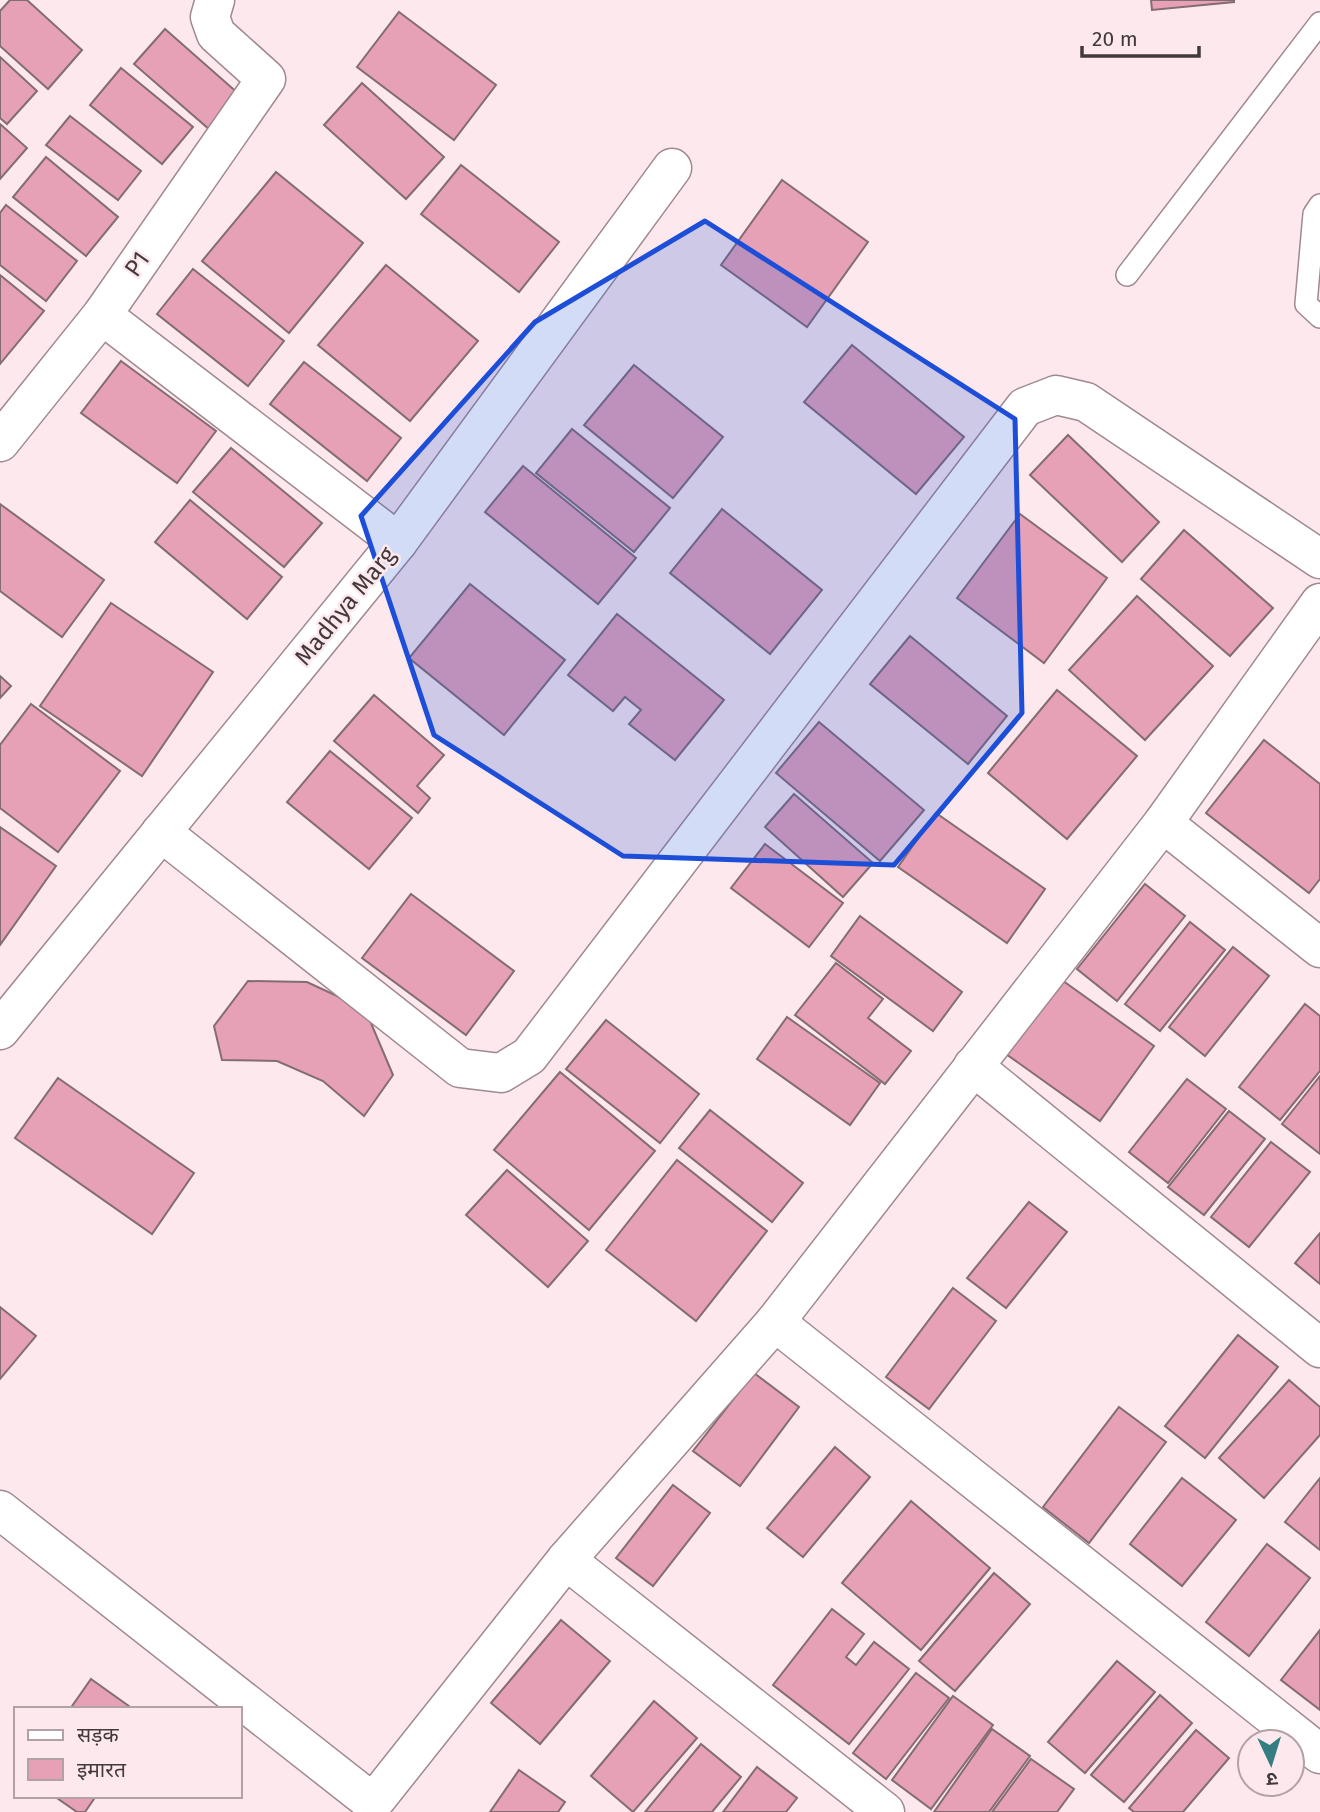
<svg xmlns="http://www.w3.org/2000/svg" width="1320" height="1812" font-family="'Fira Sans','Noto Sans Devanagari',sans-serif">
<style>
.building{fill:#e7a1b6;stroke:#836c72;stroke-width:2}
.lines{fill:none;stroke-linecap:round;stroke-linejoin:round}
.service-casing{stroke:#a08990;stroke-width:24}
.minor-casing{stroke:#a08990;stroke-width:41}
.service{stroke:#fff;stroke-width:21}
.minor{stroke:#fff;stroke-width:38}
.marked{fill:#1d4ed8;fill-opacity:0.2;stroke:#1d4ed8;stroke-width:5;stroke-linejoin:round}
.labels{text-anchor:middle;stroke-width:5;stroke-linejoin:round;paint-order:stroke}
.street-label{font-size:24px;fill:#42393b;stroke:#fce8ed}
</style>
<rect width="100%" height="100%" fill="#fce8ed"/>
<!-- building -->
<g class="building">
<polygon points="10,0 27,0 82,50 48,89 0,46 0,11"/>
<polygon points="1151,0 1234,0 1234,2 1152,10"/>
<polygon points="399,12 496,85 454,140 357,67"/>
<polygon points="165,29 240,95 210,130 134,64"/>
<polygon points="0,57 37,91 7,124 0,118"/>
<polygon points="121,68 193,127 162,164 90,105"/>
<polygon points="362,83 444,157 406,199 324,125"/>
<polygon points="70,116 141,171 118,200 46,145"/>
<polygon points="0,124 27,148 0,179"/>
<polygon points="46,157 118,217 86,256 13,197"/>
<polygon points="461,165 559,242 519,292 421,214"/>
<polygon points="276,172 363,243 289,333 202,261"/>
<polygon points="782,180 868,242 807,327 721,265"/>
<polygon points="6,205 77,261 46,301 0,265 0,213"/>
<polygon points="386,265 478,341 410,421 318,345"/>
<polygon points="193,269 284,341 248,386 157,314"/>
<polygon points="0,275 44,311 0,364"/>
<polygon points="852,345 964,437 916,494 804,402"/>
<polygon points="121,361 216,431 177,483 81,413"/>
<polygon points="304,362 401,438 367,481 270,404"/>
<polygon points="634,365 723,437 673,498 584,425"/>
<polygon points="572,429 670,508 634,552 536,473"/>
<polygon points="1068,435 1159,522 1122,562 1030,475"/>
<polygon points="231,448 322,523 284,567 193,492"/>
<polygon points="523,466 636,558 598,604 485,512"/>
<polygon points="190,500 282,577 247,619 155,542"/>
<polygon points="0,504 104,580 62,637 0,591"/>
<polygon points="722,509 822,590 770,654 670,573"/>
<polygon points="1020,514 1107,578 1044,663 957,598"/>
<polygon points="1184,530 1273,608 1230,656 1141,579"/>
<polygon points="470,584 565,660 504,735 409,658"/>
<polygon points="1137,596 1213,666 1145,740 1069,670"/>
<polygon points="111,603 213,672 142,776 40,706"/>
<polygon points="617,614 724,700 675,760 629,724 641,710 625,697 613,711 568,675"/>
<polygon points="910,636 1007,716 968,764 870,684"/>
<polygon points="0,676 11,686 0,698"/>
<polygon points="1057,690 1137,756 1067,839 988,773"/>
<polygon points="374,695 444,755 417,786 430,798 418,813 334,741"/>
<polygon points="31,704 120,771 58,852 0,808 0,745"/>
<polygon points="819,722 924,810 880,861 776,773"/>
<polygon points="1264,740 1320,784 1320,879 1309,893 1206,813"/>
<polygon points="330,751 412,818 369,869 287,802"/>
<polygon points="794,794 873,863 843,897 765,827"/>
<polygon points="936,813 1045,889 1007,943 898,867"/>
<polygon points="0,827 56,866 0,945"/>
<polygon points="765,844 843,903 809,947 731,888"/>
<polygon points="1145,884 1185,916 1117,1001 1077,969"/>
<polygon points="411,894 514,971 466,1035 362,958"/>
<polygon points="860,916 962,992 933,1031 831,956"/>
<polygon points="1190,922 1225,950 1160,1031 1125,1004"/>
<polygon points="1233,947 1269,976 1205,1056 1169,1027"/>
<polygon points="836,963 883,999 868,1018 911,1051 885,1084 795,1015"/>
<polygon points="1059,978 1154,1046 1100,1121 1006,1054"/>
<polygon points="248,981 307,982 365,1009 393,1075 364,1116 323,1081 277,1061 222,1060 214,1026"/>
<polygon points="1305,1004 1320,1016 1320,1071 1280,1120 1239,1087"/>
<polygon points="787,1017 880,1083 850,1125 757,1059"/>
<polygon points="606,1020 699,1094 660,1143 566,1069"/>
<polygon points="560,1072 655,1151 589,1230 494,1150"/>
<polygon points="1320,1076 1320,1154 1282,1124"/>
<polygon points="58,1078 194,1173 152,1234 15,1138"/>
<polygon points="1187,1079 1226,1109 1168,1183 1129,1152"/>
<polygon points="710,1110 803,1183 772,1222 679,1148"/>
<polygon points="1229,1111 1265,1139 1204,1215 1168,1187"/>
<polygon points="1271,1142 1310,1172 1249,1247 1211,1217"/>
<polygon points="677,1160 767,1231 696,1321 606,1250"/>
<polygon points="507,1170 588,1241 548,1287 466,1215"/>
<polygon points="1029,1202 1067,1232 1006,1308 967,1278"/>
<polygon points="1320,1233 1320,1284 1295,1263"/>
<polygon points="953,1288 996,1321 929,1409 886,1377"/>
<polygon points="0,1307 36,1336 0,1379"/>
<polygon points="1238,1335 1278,1367 1205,1458 1165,1426"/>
<polygon points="754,1373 799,1407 740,1486 693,1451"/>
<polygon points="1289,1380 1320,1407 1320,1435 1264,1498 1219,1458"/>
<polygon points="1119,1407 1166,1442 1089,1543 1043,1507"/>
<polygon points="835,1447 870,1477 803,1557 767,1528"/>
<polygon points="1182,1478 1236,1520 1182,1586 1130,1544"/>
<polygon points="1320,1478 1320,1550 1285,1522"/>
<polygon points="673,1485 710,1513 653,1586 616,1558"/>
<polygon points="911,1501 990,1568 921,1650 842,1583"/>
<polygon points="1267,1544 1310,1578 1249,1656 1206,1622"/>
<polygon points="994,1573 1030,1604 955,1691 919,1661"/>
<polygon points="832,1609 864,1634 846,1657 856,1665 874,1642 909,1669 849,1744 773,1685"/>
<polygon points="561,1620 610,1661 540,1744 491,1703"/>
<polygon points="1320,1630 1320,1710 1281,1680"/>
<polygon points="1117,1661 1155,1692 1085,1773 1048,1742"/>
<polygon points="916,1673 949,1698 886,1779 853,1753"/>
<polygon points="91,1679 133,1709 70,1709"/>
<polygon points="1160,1695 1192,1723 1124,1802 1091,1775"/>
<polygon points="953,1696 993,1725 931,1809 892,1780"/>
<polygon points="654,1701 697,1738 633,1812 591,1776"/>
<polygon points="992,1729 1030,1756 989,1812 934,1812"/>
<polygon points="1196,1730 1229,1758 1183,1812 1134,1812 1129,1808"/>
<polygon points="701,1744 741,1777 712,1812 645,1812"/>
<polygon points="1031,1759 1074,1789 1057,1812 992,1812"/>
<polygon points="757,1767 797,1798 786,1812 723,1812"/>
<polygon points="519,1770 565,1802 558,1812 490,1812"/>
<polygon points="54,1796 96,1796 85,1812 77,1812"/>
</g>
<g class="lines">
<!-- service casing -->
<g class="service-casing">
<g id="service">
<polyline points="1320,205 1314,214 1306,304 1320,317"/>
<polyline points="1127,275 1320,23"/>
</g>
</g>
<!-- minor casing -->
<g class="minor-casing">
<g id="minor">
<polyline points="102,315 398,542"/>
<polyline points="0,442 102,315 266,79 216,34 210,17 215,0"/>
<polyline points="1163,823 1320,948"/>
<polyline points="161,832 460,1068 501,1073 529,1056 1025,407 1056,395 1086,402 1320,559"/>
<polyline points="0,1030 398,542 672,168"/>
<polyline points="973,1066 1320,1348"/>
<polyline points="775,1322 1320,1754"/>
<polyline points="0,1510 373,1803 566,1560 775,1322 1163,823 1320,603"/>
<polyline points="566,1560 885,1812"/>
</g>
</g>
<!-- service -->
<use href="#service" class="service"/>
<!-- minor -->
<use href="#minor" class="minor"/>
</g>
<!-- marked area -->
<path class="marked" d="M705,221L1015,419L1022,713L894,865L623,856L434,735L361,516L535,322Z"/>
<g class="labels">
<!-- street labels -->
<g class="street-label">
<text transform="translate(137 264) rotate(-55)" y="8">P1</text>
<text transform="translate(345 606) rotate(-51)" y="8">Madhya Marg</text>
</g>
</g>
<!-- legend -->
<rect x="14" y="1707" width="228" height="91" fill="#fce8ed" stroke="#b2a2a6" stroke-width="2"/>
<rect x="28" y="1730" width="35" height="10" fill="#ffffff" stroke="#b2a2a6" stroke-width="2"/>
<text x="77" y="1742" font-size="21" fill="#42393b">सड़क</text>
<rect x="28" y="1759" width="35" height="21" fill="#e7a1b6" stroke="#b2a2a6" stroke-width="2"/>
<text x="77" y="1777" font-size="21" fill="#42393b">इमारत</text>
<!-- north arrow -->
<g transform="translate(1271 1763) rotate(176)"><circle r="33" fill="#fce8ed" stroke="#b2a2a6" stroke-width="2"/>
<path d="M0-5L12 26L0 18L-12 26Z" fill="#347d81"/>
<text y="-10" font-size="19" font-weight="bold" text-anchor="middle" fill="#42393b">उ</text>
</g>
<!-- scale -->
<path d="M1082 46v10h117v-10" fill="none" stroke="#42393b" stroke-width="3.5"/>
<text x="1092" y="46" font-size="21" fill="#42393b" stroke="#fce8ed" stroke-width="5" paint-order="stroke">20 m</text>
</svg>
